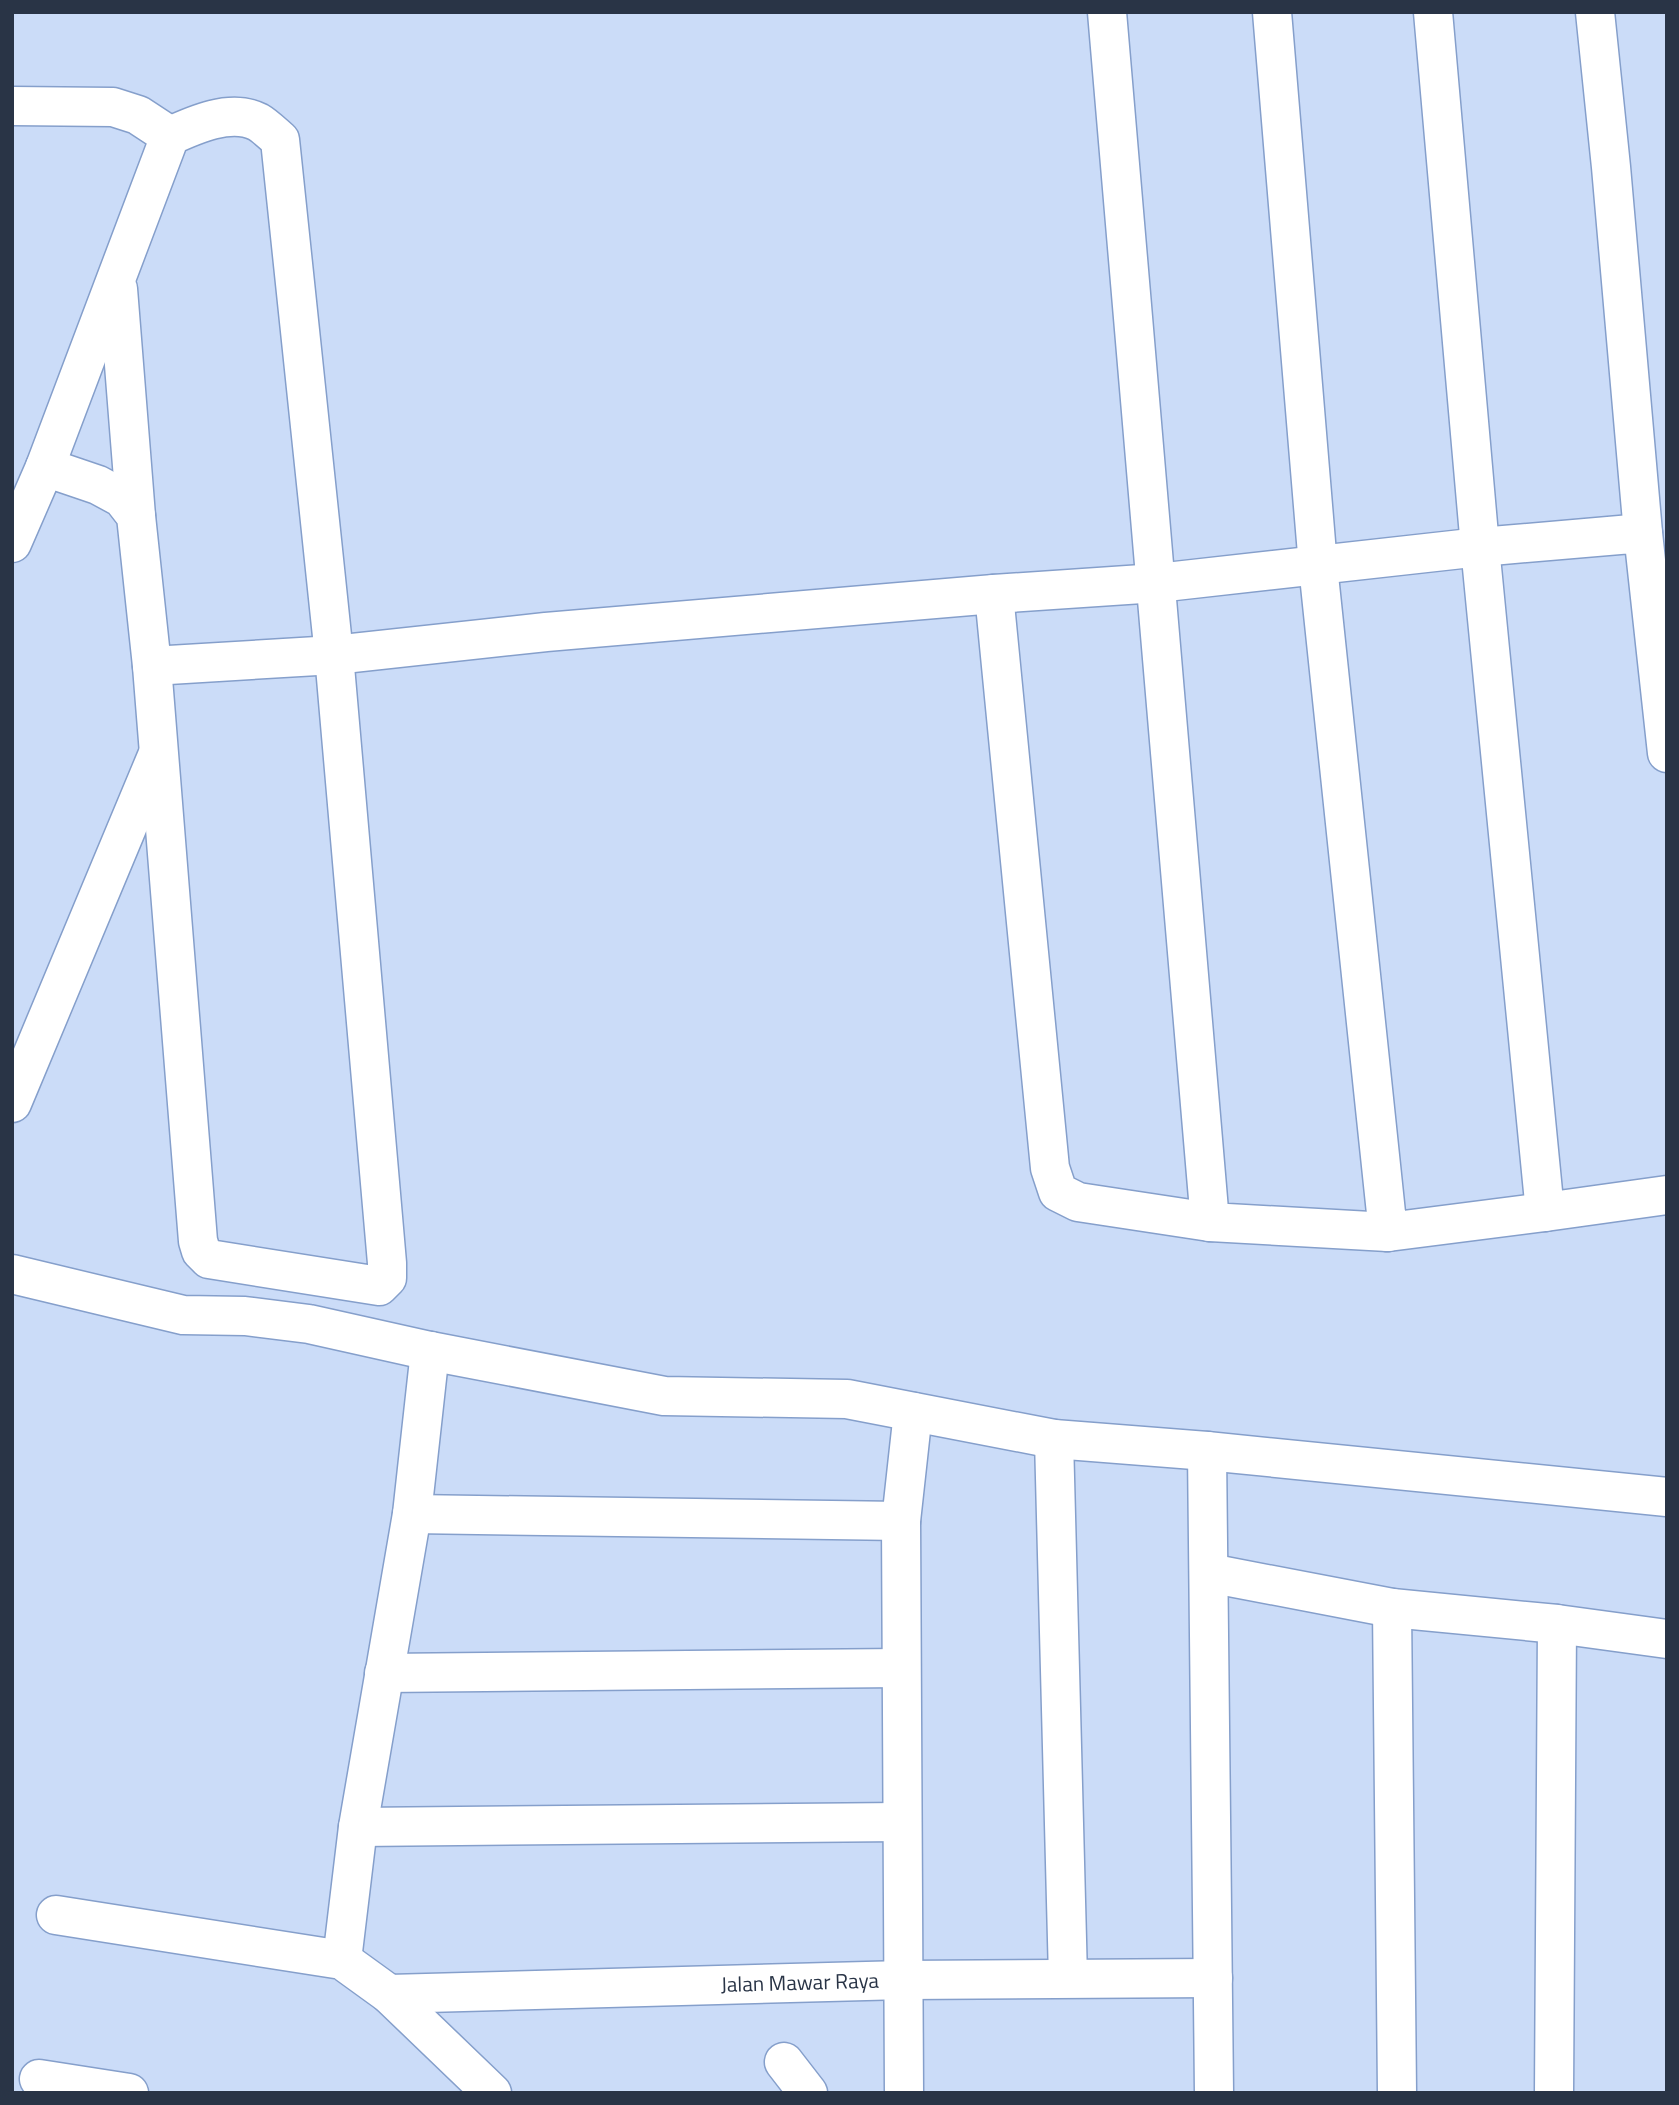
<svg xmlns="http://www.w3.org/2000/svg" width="1679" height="2105" font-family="'Titillium Web',sans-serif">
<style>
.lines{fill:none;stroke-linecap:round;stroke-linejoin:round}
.minor-casing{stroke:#859fcb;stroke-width:41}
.minor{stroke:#fff;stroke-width:38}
.labels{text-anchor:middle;stroke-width:6;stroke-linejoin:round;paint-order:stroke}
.street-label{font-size:21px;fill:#293446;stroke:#dde9fc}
</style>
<rect width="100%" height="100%" fill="#cbdcf8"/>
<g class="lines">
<!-- minor casing -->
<g class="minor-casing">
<g id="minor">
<polyline points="1107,12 1210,1222 1388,1232"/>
<polyline points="1272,12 1318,566 1388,1232 1545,1212"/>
<polyline points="1433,12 1480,547 1545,1212 1667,1195"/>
<polyline points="1595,12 1611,167 1643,533"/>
<polyline points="12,106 113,107 138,115 170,136"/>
<polyline points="118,289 136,516"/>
<path d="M45,467L170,136C194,125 231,108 258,122C265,126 273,134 280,140L334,655L387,1263V1278L379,1286L209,1259L201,1251L198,1241L152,666"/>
<polyline points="12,543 45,467 98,485 122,498 136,516 152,666 334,655 546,632 994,594 1157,583 1480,547 1643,533 1667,753"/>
<polyline points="994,594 1050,1168 1058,1192 1078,1202 1210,1222"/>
<polyline points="12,1103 157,756"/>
<polyline points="12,1274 183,1315 245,1316 309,1324 430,1351 664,1396 847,1399 1054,1439 1207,1451 1667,1497"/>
<polyline points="1054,1439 1068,1978"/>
<polyline points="1207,1451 1214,2093"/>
<polyline points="412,1514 901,1521 904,2093"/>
<polyline points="901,1521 913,1412"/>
<polyline points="1209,1573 1392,1608 1557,1624 1667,1639"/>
<polyline points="1392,1608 1397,2093"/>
<polyline points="384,1673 901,1668"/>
<polyline points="358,1827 901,1822"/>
<polyline points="56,1915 342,1960 389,1994 492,2093"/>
<polyline points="342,1960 358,1827 412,1514 430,1351"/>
<path id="s1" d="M389,1994L904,1980L1213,1978"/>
<polyline points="784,2062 808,2093"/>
<polyline points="39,2079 129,2093"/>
<polyline points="1554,2093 1557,1624"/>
</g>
</g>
<!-- minor -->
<use href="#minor" class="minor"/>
</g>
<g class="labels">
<!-- street labels -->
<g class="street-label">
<text dy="7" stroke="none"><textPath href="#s1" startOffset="411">Jalan Mawar Raya</textPath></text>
</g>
</g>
<!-- border -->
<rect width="1679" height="2105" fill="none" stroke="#293446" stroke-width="28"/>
</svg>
